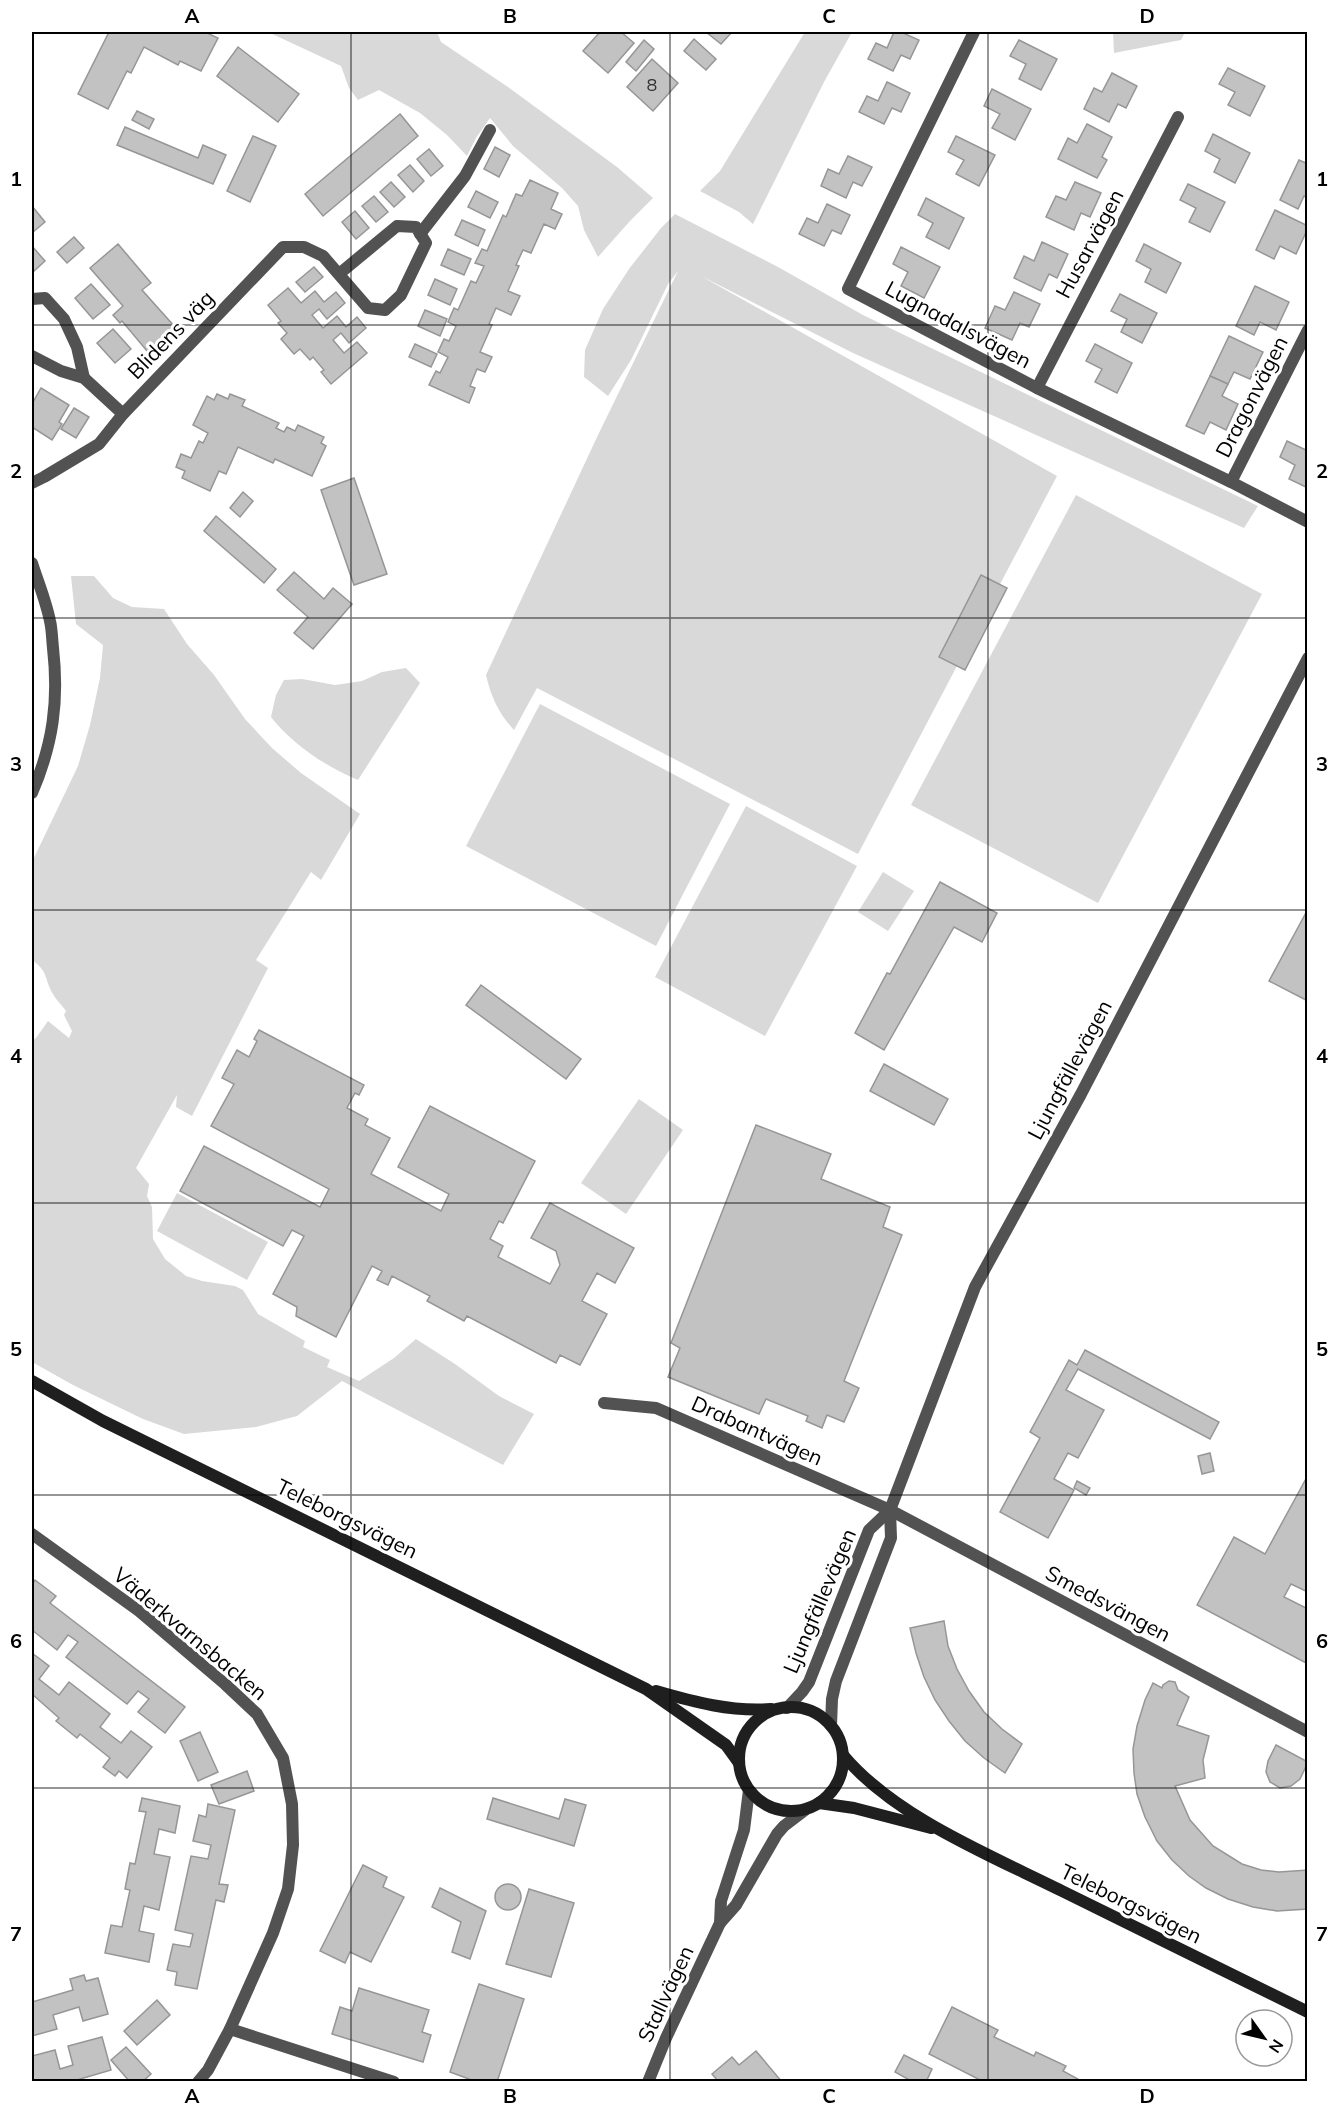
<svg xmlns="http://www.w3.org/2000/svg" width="1339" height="2113" font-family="Mulish,sans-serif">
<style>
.green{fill:#d9d9d9}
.building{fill:#c2c2c2;stroke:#969696;stroke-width:1.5}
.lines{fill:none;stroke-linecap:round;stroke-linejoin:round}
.street{stroke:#525252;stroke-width:12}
.secondary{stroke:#1f1f1f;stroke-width:12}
.grid{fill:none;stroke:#000;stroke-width:1.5;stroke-opacity:0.55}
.labels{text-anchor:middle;stroke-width:6;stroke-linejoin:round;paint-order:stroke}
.number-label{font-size:18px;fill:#303030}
.street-label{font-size:21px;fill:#000;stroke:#fff}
.neatline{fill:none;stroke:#000;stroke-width:2}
.grid-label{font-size:20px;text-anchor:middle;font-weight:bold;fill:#000}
</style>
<rect width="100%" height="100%" fill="#fff"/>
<!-- green -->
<g class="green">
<polygon points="268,32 437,32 441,42 508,87 617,167 653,198 630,221 598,257 584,230 578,206 562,188 513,146 490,118 476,138 467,156 447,135 420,113 379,90 358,100 349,88 341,66"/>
<polygon points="805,32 852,32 824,82 753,224 739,212 700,191 720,171"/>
<polygon points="1113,32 1185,32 1181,40 1114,53"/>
<path d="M675,214L778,267L863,315L1258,506L1244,528L853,353L701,276L1057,476L858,854L537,688L514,730C499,714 491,697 486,675L598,435L678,271L668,284L631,360L608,396L584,377L585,350L603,309L629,269L661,228Z"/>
<polygon points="1076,495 1262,594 1098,903 911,805"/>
<path d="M71,576H94L113,598L132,607L164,609L187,644L214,675L245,719L272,748L301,773L360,814L321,880L311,872L256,960L268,968L192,1116L176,1107L177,1095L136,1168L149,1184L147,1196L152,1207L153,1239L165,1259L186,1276L202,1281L235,1286L243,1290L258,1314L305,1341L303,1347L330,1360L327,1367L359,1381L394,1358L416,1339L455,1364L499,1396L534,1414L503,1465L342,1381L297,1416L256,1427L184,1434L143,1419L73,1385L32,1362V1041L36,1038L48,1021L69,1038L72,1031L64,1015L66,1011C62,1005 56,1000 53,994C44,979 49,972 32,960V862L78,766L90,725L100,678L103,645L76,624Z"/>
<path d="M406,668L420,683L358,780C325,766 293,745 271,717L276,695L284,680L302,679L335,685L362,681L382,672Z"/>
<polygon points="540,704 730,804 656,946 466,846"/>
<polygon points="746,806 857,866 765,1036 655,977"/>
<polygon points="883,872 914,891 888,931 858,912"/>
<polygon points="639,1099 683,1130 626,1214 581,1183"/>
<polygon points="177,1193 268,1242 247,1280 157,1231"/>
</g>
<!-- building -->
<g class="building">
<polygon points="109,32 187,32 191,33 192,32 205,32 218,38 201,71 180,61 178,65 144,47 131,73 127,71 108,109 78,94"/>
<polygon points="600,32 621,32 634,43 608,73 583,51"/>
<polygon points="706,32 732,32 721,44"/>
<polygon points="894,32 901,32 919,40 910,59 901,55 893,71 868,59 876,43 887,48"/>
<polygon points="694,39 716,59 706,70 684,51"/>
<polygon points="644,40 654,49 636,71 626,62"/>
<polygon points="1019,40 1057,59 1041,90 1019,79 1026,64 1010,56"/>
<polygon points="238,47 299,94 278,122 217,76"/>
<polygon points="652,59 678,83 653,111 627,87"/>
<polygon points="1228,68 1265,86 1250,116 1228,105 1235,92 1219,84"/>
<polygon points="1112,73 1137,86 1126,108 1118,104 1109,122 1084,109 1094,88 1102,92"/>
<polygon points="887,82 910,93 901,112 892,108 884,124 859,112 867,96 878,101"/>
<polygon points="992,89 1031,109 1015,140 992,128 1000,114 984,106"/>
<polygon points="137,111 154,119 149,129 132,120"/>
<polygon points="400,114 418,136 323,216 305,194"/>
<polygon points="1087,124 1112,137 1102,157 1107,160 1097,178 1058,159 1068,138 1077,143"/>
<polygon points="125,127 198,158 203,145 226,155 213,184 117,145"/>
<polygon points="1213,134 1250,153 1235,183 1214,172 1220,159 1205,151"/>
<polygon points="253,136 276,146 250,202 227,191"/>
<polygon points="956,136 995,155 979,186 956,174 964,160 948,152"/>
<polygon points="495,147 510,155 499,177 484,169"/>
<polygon points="429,149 443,166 431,176 417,159"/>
<polygon points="848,156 872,167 862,186 853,182 846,198 821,186 828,169 839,174"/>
<polygon points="1299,160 1308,164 1308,198 1304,196 1298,209 1280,200"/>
<polygon points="410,165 424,181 413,192 398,175"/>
<polygon points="530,180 558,193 551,209 562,214 555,229 544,224 531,253 523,250 516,265 519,266 508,291 520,296 511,315 496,308 489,324 492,325 480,352 492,357 485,372 477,369 470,386 475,388 469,403 429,385 436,371 440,373 448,357 438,352 444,339 449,341 456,326 448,322 454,308 458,310 471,281 476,283 484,266 475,263 482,249 487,251 503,215 506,217 516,194 522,196"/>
<polygon points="391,182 405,197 394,207 380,192"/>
<polygon points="1075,182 1101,193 1090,217 1081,213 1074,230 1046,217 1056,196 1066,200"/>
<polygon points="1188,184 1225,202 1210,232 1189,222 1196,208 1180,200"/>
<polygon points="476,191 498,202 490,218 468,207"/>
<polygon points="374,196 388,212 376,222 362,206"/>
<polygon points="926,198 964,218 949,249 926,237 933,223 918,215"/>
<polygon points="827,204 850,215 841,234 832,230 824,246 799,234 807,218 818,223"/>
<polygon points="32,206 45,222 32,233"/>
<polygon points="1275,210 1308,226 1308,228 1296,254 1280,246 1274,259 1256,250"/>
<polygon points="355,211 369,228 356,239 342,222"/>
<polygon points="462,220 485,230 478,246 455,235"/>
<polygon points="74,237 84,248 67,263 57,252"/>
<polygon points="1042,242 1068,254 1057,278 1049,274 1041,291 1014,278 1024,256 1034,261"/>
<polygon points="118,244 151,283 142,290 175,327 147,351 122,321 120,323 113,315 123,306 90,268"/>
<polygon points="1144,244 1181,263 1166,293 1145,282 1151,269 1136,261"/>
<polygon points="32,246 45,261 33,272 32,270"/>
<polygon points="901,247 940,267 924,298 901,286 908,272 893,264"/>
<polygon points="448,249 471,259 464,275 441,265"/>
<polygon points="314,267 323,277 305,292 296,282"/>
<polygon points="435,279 457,289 450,305 428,295"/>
<polygon points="91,284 110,305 93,319 75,298"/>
<polygon points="1255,286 1289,302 1276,330 1260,322 1254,335 1236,326"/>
<polygon points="288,288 301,303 315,291 324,302 336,292 345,303 327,319 319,309 312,315 323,328 337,316 346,327 357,317 366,328 349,343 341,333 333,340 344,353 357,342 367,353 331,384 321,372 324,370 313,357 310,360 300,349 294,354 281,339 287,333 278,323 281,321 268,305"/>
<polygon points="1014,292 1040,304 1029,327 1020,323 1012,340 985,328 995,306 1005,310"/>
<polygon points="1120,294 1157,313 1142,343 1121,332 1127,319 1111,311"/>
<polygon points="425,310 447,319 440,336 418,326"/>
<polygon points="113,329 131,349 115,363 97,343"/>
<polygon points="1229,336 1263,352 1250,379 1234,372 1228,384 1210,376"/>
<polygon points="415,344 437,354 431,367 409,357"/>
<polygon points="1095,344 1132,363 1117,393 1095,382 1102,369 1086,361"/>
<polygon points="1210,376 1228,384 1222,396 1238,404 1226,430 1210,422 1204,434 1186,426"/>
<polygon points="41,388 69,405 59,422 62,424 52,440 32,427 33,411 32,404"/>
<polygon points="217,394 228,399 230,394 245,400 242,406 279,423 276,428 284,432 287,427 295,431 298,425 324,437 321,443 326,446 312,476 275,459 273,463 238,447 226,474 219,471 210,491 182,478 185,471 176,467 181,454 191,458 199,441 203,443 208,433 193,425 207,396 214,400"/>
<polygon points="74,408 89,417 76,438 61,429"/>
<polygon points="1287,441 1308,451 1308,488 1289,479 1295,465 1280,457"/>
<polygon points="354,478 387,574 354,585 321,490"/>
<polygon points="243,492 253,501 240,517 230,508"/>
<polygon points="216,516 276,569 264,583 204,531"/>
<polygon points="294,572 324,599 333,588 352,604 313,649 294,633 308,617 277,590"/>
<polygon points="981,575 1007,588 965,670 939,657"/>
<polygon points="940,882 997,913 982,942 954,927 884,1050 855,1033 887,973 890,974"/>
<polygon points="1308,909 1308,998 1306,1000 1269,981"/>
<polygon points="481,985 581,1059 566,1079 466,1005"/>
<polygon points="259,1030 364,1085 359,1095 355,1093 347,1108 368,1119 365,1125 390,1138 371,1174 441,1211 449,1194 398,1167 430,1106 535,1161 503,1223 499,1221 490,1239 503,1246 498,1257 550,1284 560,1265 556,1251 531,1238 550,1203 634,1248 615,1283 597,1273 582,1301 607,1314 580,1365 560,1355 556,1363 467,1316 464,1321 427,1301 430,1296 392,1276 388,1285 377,1280 382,1271 372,1266 336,1337 296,1316 297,1307 273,1294 304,1236 292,1230 283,1246 180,1191 204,1146 320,1207 329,1189 211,1126 234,1084 222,1078 237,1050 249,1057 257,1041 254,1039"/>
<polygon points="884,1064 948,1099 934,1125 870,1091"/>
<polygon points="756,1125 831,1154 821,1179 890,1207 883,1227 902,1235 844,1381 859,1388 844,1422 827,1415 822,1428 806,1421 808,1416 766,1399 759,1414 668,1377 680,1348 671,1343"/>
<polygon points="1085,1350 1219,1422 1210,1439 1078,1369 1066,1390 1104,1410 1078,1458 1068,1453 1054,1479 1074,1490 1048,1538 1000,1512 1040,1438 1030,1432 1069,1360 1077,1365"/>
<polygon points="1210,1453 1214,1471 1202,1474 1198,1456"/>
<polygon points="1308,1475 1308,1592 1291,1584 1284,1597 1308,1609 1308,1664 1197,1605 1234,1537 1265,1554"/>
<polygon points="1077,1481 1090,1488 1086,1495 1074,1488"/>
<polygon points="35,1580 56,1596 50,1603 185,1707 165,1733 138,1712 149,1699 138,1691 127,1704 66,1657 78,1642 68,1635 57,1650 32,1630 32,1585"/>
<polygon points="944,1621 948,1646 957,1669 969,1691 984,1712 1002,1729 1022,1744 1005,1773 984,1758 965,1741 949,1721 935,1700 924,1677 916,1653 910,1628"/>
<polygon points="32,1653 49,1666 39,1679 59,1695 69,1682 110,1714 100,1727 121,1743 131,1731 152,1747 127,1778 119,1771 115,1776 103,1767 110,1758 80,1734 77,1738 56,1721 59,1718 32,1694"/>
<polygon points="1169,1681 1175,1682 1178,1690 1189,1697 1177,1725 1209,1736 1203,1760 1205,1778 1175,1786 1190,1820 1213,1846 1242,1864 1261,1870 1279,1872 1308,1870 1308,1909 1277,1911 1253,1907 1228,1899 1206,1888 1189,1876 1172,1860 1157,1841 1145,1817 1137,1794 1134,1773 1133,1749 1137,1726 1145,1700 1153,1683 1162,1688 1163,1685"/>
<polygon points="200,1732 218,1772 198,1781 180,1741"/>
<polygon points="1276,1745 1308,1762 1300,1779 1291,1786 1280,1788 1270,1782 1266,1772 1268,1761"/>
<polygon points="247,1771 254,1791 219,1804 211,1785"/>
<polygon points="142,1798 180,1806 175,1833 159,1829 154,1854 170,1857 159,1910 144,1906 139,1931 154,1934 149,1962 105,1953 111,1925 122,1927 130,1890 125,1889 130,1863 135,1864 146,1812 139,1811"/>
<polygon points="493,1798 559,1819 565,1799 586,1805 574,1846 487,1819"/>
<polygon points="208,1804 235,1810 219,1884 228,1885 224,1902 216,1900 197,1989 175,1985 177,1972 167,1970 173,1944 190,1947 193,1934 175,1930 191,1856 208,1859 211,1845 193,1841 199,1815 206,1817"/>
<polygon points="363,1865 387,1877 383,1887 404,1897 371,1962 350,1952 345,1963 320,1951"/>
<circle cx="508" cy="1897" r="13"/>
<polygon points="440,1888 486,1911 470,1959 452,1952 461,1922 432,1907"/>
<polygon points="529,1889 574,1903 551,1977 506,1964"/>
<polygon points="84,1975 86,1981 98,1978 108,2014 83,2021 79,2007 53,2015 57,2029 32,2036 32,2002 73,1990 70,1979"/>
<polygon points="479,1984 524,1999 497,2082 477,2082 450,2072"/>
<polygon points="359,1988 429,2010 422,2032 431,2035 423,2062 332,2034 340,2007 352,2011"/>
<polygon points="157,2000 170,2015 137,2045 124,2031"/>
<polygon points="952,2007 998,2030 994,2037 1034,2056 1036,2052 1066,2066 1063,2071 1078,2079 1077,2082 984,2082 929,2054"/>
<polygon points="102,2037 111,2070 70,2082 32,2082 32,2056 55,2050 60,2069 73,2065 68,2046"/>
<polygon points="126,2047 151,2074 142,2082 130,2082 111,2060"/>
<polygon points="756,2051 782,2082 719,2082 712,2074 732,2057 739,2065"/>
<polygon points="904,2055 932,2069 926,2082 913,2082 895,2072"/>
</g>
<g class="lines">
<!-- street -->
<g class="street">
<polyline points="974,32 848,289 1037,388 1231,482 1308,522"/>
<polyline points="420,234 465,176 490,130"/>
<polyline points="32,299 45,298 64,319 77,347 84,378"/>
<polyline points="32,356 61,371 84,378 123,414"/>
<polyline points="1037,388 1178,117"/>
<polyline points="1231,482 1308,330"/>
<polyline points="32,483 44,477 99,444 123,414 283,247 304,247 323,256 368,308 385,310 401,295 426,243 416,227 397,226 339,274"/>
<path d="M32,563C38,582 46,601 50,621C52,629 52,639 53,648C59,701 53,744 32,793"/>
<polyline points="604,1403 656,1408 890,1510 1308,1732"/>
<polyline points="32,1534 139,1611 225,1684 257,1714 283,1758 292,1804 293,1845 288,1889 273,1933 230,2029 208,2070 198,2082"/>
<polyline points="787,1708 802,1692 809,1682 869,1530 890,1510"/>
<polyline points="831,1726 832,1699 836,1681 891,1538 890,1510 975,1287 1081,1094 1308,658"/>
<polyline points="720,1923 721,1901 744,1830 749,1790"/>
<polyline points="230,2029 394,2082"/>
<polyline points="648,2082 666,2038 720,1923 736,1905 777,1834 784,1826 805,1810"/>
</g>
<!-- secondary -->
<g class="secondary">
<polyline points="32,1381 103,1421 646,1689 726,1745 739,1763"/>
<path d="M656,1691C694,1702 731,1712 771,1709"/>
<circle cx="791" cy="1759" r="52"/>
<path d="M843,1755C895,1817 990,1855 1062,1891C1144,1931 1226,1972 1308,2012"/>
<polyline points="819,1803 854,1808 931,1828"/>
</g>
</g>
<!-- grid -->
<path class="grid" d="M351,32V2082M670,32V2082M988,32V2082M32,325H1308M32,618H1308M32,910H1308M32,1203H1308M32,1495H1308M32,1788H1308"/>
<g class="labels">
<!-- number labels -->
<g class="number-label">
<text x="652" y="91">8</text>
</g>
<!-- street labels -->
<g class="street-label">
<text transform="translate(1090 244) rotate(-62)" y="7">Husarvägen</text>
<text transform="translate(958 325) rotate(28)" y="7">Lugnadalsvägen</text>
<text transform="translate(171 335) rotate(-46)" y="7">Blidens väg</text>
<text transform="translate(1252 397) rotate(-63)" y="7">Dragonvägen</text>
<text transform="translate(1070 1070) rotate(-62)" y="7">Ljungfällevägen</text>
<text transform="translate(757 1431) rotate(24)" y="7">Drabantvägen</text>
<text transform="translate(347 1519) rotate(26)" y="7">Teleborgsvägen</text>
<text transform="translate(820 1601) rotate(-67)" y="7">Ljungfällevägen</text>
<text transform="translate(1108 1604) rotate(28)" y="7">Smedsvängen</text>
<text transform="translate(190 1634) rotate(40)" y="7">Väderkvarnsbacken</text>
<text transform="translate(1131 1904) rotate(26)" y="7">Teleborgsvägen</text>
<text transform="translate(666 1994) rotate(-65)" y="7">Stallvägen</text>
</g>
</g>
<!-- border -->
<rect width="1339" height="2113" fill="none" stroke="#ffffff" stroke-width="66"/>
<!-- north arrow -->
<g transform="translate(1264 2038) rotate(124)"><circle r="28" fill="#ffffff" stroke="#999999" stroke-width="1.5"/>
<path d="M0-4.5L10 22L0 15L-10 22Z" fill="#000000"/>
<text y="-9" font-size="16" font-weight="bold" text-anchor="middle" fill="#000000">N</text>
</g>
<rect x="33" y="33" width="1273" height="2047" class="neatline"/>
<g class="grid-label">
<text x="192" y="23">A</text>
<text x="510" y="23">B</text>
<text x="829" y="23">C</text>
<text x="1147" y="23">D</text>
<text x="16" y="186">1</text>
<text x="1322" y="186">1</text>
<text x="16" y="478">2</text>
<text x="1322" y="478">2</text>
<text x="16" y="771">3</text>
<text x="1322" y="771">3</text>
<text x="16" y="1063">4</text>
<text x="1322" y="1063">4</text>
<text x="16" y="1356">5</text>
<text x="1322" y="1356">5</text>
<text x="16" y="1648">6</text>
<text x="1322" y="1648">6</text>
<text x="16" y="1941">7</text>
<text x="1322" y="1941">7</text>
<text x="192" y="2103">A</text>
<text x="510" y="2103">B</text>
<text x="829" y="2103">C</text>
<text x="1147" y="2103">D</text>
</g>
</svg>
